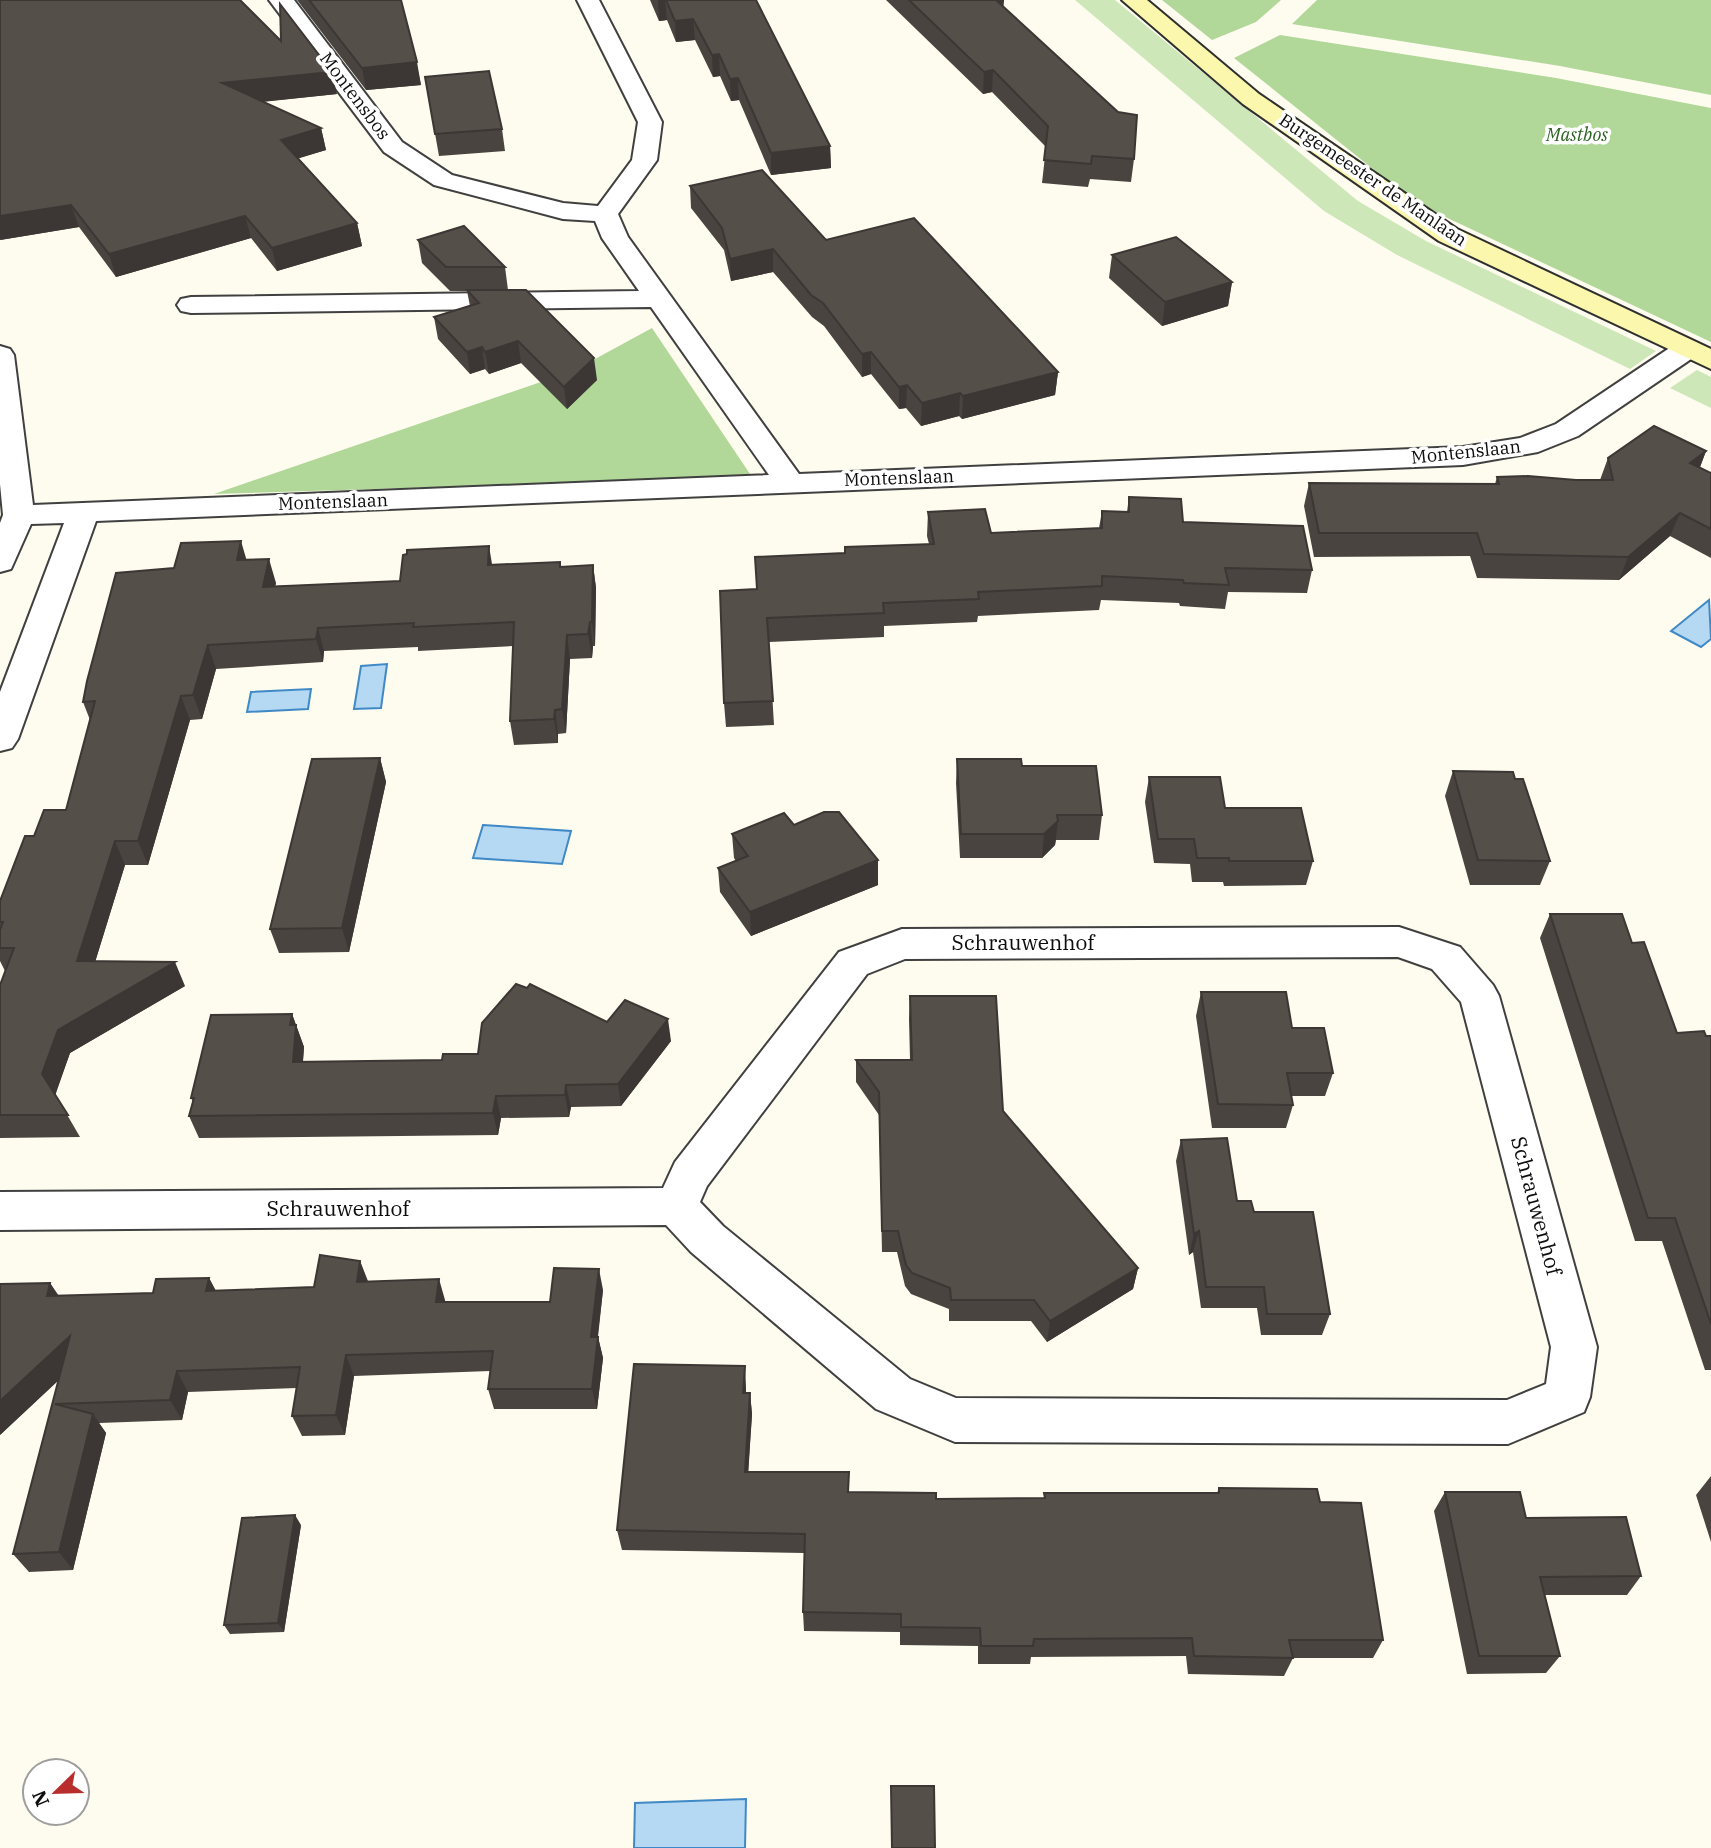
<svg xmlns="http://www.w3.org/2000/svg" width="1711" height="1848" font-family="'IBM Plex Serif',serif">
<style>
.green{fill:#cee7b9}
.forest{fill:#b1d799}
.water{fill:#b5d8f3;stroke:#4089c7;stroke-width:2}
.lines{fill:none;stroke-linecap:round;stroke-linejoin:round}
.street-casing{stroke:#404040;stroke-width:4}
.secondary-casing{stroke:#2f2f2f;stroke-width:4}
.street{fill:#fff;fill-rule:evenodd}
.secondary{fill:#fbf7ac;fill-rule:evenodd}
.wall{fill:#494440}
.shaded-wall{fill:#3c3734}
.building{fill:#554f4a;stroke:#3c3734;stroke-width:2}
.labels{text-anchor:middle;stroke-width:7;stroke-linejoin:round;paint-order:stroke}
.far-street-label{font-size:18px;fill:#0d0d0d;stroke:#fff}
.far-park-label{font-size:18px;font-style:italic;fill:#2a6221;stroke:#fff}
.street-label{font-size:21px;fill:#0d0d0d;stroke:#fff}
</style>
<rect width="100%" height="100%" fill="#fefcee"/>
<!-- green -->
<g class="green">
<polygon points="1075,0 1115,0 1358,201 1426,241 1656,351 1630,369 1397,255 1324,211"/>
<polygon points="1697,370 1711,377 1711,408 1670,388"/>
</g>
<!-- forest -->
<g class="forest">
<polygon points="1162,0 1281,0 1256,22 1212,40"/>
<polygon points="1317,0 1711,0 1711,95 1560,66 1292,24"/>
<polygon points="1280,35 1556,78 1711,108 1711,342 1437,213 1398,189 1234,58"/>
<polygon points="652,328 752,477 214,494 573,371"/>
</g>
<!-- water -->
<g class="water">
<polygon points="1709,600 1711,639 1701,647 1671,631"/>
<polygon points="387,664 381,708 354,709 361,666"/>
<polygon points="311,689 308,709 247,712 251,692"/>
<polygon points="483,825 571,831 562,864 473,858"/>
<polygon points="746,1799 745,1848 634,1848 635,1803"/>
</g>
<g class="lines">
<!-- street casing -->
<g class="street-casing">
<g id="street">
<polygon points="269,0 294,0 402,142 452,175 563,203 598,206 632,160 638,122 577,0 599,0 662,122 657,160 618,214 628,237 799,474 1463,447 1520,438 1556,424 1677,343 1687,340 1697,343 1701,349 1697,355 1578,436 1538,452 1463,465 96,521 18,739 12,748 0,751 0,692 64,523 31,524 11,569 0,572 0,523 3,515 0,484 0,346 10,349 14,355 33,505 769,475 651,307 191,313 181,311 177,305 181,299 191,297 639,291 602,238 595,221 563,219 434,185 384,152"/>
<path d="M1399,927L1460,947L1493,985L1499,996L1597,1347L1590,1397L1584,1412L1508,1444L955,1442L876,1409L691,1252L666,1225L0,1230V1192L663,1188L675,1162L839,952L902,929ZM1398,957L1432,969L1461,1002L1551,1347L1546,1384L1507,1400L956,1398L910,1379L723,1226L700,1202L707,1186L867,974L905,959Z"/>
</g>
</g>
<!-- secondary casing -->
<g class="secondary-casing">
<polygon id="secondary" points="1122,0 1147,0 1259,94 1457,229 1711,349 1711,369 1439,241 1243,104"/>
</g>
<!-- street -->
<use href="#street" class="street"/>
<!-- secondary -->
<use href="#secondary" class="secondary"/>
</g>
<!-- wall -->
<g class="wall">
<polygon points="297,0 401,0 421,85 366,90"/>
<polygon points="650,0 756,0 830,146 831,168 771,175 739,100 731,101 720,76 713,77 695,40 676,42 667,20 659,21"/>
<polygon points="886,0 1004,0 1003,6 1134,159 1131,182 1090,179 1088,187 1042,183 1046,147 992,92 983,94"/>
<polygon points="281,41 337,94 262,102 321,128 326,150 298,158 357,223 362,246 277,271 251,238 116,277 79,227 0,240"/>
<polygon points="425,77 502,129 505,151 439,156"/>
<polygon points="690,186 826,240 1058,372 1055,395 962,419 959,416 921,426 906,408 899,409 871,374 862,377 824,326 812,317 773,272 731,281 724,250 691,208"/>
<polygon points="418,240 505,267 508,290 597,380 567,409 521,363 489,374 485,369 470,374 438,339 434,317 470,306 467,291 450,291 422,263"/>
<polygon points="1112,255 1232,282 1228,306 1162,326 1109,278"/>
<polygon points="1706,451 1700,467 1711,473 1711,558 1670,536 1619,580 1477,578 1470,556 1314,557 1304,506 1309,483 1495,484 1497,477 1600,480 1608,458"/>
<polygon points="1129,497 1183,522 1312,570 1307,593 1228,592 1225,609 1180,606 1179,603 1101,600 1099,610 978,616 977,622 884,626 884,637 769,642 774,725 726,727 724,703 757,589 845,553 929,544 927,536 928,512 991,533 1099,528 1102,511 1127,512"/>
<polygon points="246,560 276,583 275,586 400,581 492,565 560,562 561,567 593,565 596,588 595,646 593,646 592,658 570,659 566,733 558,734 558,743 514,745 510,721 513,646 418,651 418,647 324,651 323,662 216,669 202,719 190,720 148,865 125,865 95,962 185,986 70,1053 55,1094 80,1137 0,1138 0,985 5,971 0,961 0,901 34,836 66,810 90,720 83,702 174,568"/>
<polygon points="380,758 386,782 349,952 279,953 270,929"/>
<polygon points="957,759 1022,766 1102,815 1099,840 1056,840 1055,845 1042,858 960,858 956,783"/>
<polygon points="1453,771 1515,779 1550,861 1540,885 1470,885 1445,796"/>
<polygon points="1149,777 1313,861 1306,885 1224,886 1223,882 1192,882 1190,864 1154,863 1145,802"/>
<polygon points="794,825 878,885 751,936 720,892 718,868 736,861 734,858 732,834"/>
<polygon points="1550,914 1632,943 1677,1033 1711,1036 1711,1370 1705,1370 1662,1241 1635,1241 1540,938"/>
<polygon points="1201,992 1292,1028 1333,1073 1325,1096 1291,1096 1293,1105 1286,1128 1212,1128 1196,1016"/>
<polygon points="910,996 1003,1111 1138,1268 1133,1289 1047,1342 1031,1321 949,1321 949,1309 911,1294 905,1286 897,1252 882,1252 879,1115 856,1082 856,1060 910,1060 909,1019"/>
<polygon points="292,1014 304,1047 303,1062 442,1060 478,1054 607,1022 671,1041 621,1106 571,1107 569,1117 501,1118 498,1135 199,1138 189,1116 193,1102 191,1098"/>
<polygon points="1181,1140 1237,1201 1254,1212 1330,1314 1322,1335 1261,1335 1257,1308 1201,1308 1193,1252 1189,1255 1176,1161"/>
<polygon points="360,1261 368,1281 445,1300 445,1302 550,1302 603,1290 598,1337 603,1358 597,1409 494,1409 488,1389 490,1371 354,1376 345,1435 302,1436 292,1416 297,1388 188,1392 182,1420 99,1423 106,1433 73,1570 29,1572 13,1554 59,1380 0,1435 50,1283 59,1296 153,1293 209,1278 216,1291 314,1287"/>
<polygon points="746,1387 746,1393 750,1393 752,1414 748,1472 849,1472 849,1492 936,1499 1044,1498 1044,1493 1217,1493 1219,1488 1320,1502 1383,1640 1373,1658 1293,1658 1284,1676 1188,1674 1186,1656 1031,1657 1030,1664 978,1664 978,1646 900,1645 900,1632 804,1631 803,1612 804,1553 622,1550 617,1530"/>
<polygon points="1711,1476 1711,1542 1696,1495"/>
<polygon points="1445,1492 1526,1518 1641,1576 1627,1595 1545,1595 1560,1656 1546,1673 1467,1674 1434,1511"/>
<polygon points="301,1525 284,1632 230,1634 224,1625"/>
</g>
<!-- shaded-wall -->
<g class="shaded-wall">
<polygon points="658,0 665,0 667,20 659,21"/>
<polygon points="996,0 1004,0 1002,20"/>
<polygon points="693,19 695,40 676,42 675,21"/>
<polygon points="719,54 720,76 713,77 712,55"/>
<polygon points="417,62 421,85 366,90 362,68"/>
<polygon points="993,70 992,92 983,94 984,72"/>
<polygon points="332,72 337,94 228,105 222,83"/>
<polygon points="738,78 739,100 731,101 730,79"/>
<polygon points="321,128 326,150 287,162 281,140"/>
<polygon points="830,146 831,168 771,175 771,153"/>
<polygon points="71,205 79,227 0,240 0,216"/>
<polygon points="245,216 251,238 116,277 109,254"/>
<polygon points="357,223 362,246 277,271 272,248"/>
<polygon points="773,249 773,272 731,281 730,259"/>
<polygon points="1232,282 1228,306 1162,326 1165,302"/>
<polygon points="518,341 521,363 489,374 485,352"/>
<polygon points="482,347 485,369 470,374 467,352"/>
<polygon points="871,352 871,374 862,377 862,354"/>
<polygon points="594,358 597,380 567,409 564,387"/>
<polygon points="1058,372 1055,395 962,419 963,396"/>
<polygon points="907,385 906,408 899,409 899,387"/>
<polygon points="960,393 959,416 921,426 922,403"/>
<polygon points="1706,451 1697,475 1690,463"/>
<polygon points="1680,513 1670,536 1619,580 1628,557"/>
<polygon points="241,541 248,565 237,560"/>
<polygon points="489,546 493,570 488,565"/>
<polygon points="269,559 276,583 270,611 263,587"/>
<polygon points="593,565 596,588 595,646 592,622"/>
<polygon points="590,622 593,646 592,658 588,634"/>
<polygon points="318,628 324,651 323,662 316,639"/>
<polygon points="567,635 570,659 566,733 562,709"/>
<polygon points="208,645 216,669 202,719 193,695"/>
<polygon points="181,696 190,720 148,865 138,841"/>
<polygon points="555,710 558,734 558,743 554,719"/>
<polygon points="380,758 386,782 349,952 342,928"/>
<polygon points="1058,821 1055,845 1042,858 1044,834"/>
<polygon points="115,841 125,865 88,985 77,961"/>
<polygon points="878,860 878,885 751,936 750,912"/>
<polygon points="175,962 185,986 70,1053 55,1096 42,1074 58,1030"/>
<polygon points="292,1014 304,1047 301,1084 293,1062 290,1025"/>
<polygon points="668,1019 671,1041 621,1106 618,1084"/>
<polygon points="566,1085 571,1107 569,1117 565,1095"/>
<polygon points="496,1096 501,1118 498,1135 493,1113"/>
<polygon points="1199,1231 1193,1252 1189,1255 1194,1234"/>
<polygon points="360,1261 368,1283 357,1282"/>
<polygon points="1138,1268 1133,1289 1047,1342 1050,1321"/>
<polygon points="599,1269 603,1290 595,1358 591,1337"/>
<polygon points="209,1278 220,1299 206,1291"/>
<polygon points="439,1279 445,1300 443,1323 436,1302"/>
<polygon points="50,1283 63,1304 47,1296"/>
<polygon points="70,1336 83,1357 0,1435 0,1401"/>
<polygon points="598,1337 603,1358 597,1409 592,1389"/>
<polygon points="346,1355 354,1376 345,1435 336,1415"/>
<polygon points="745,1366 746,1387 745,1414 743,1393"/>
<polygon points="177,1371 188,1392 182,1420 170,1400"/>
<polygon points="750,1393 752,1414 747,1492 745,1472"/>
<polygon points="93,1414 106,1433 73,1570 59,1552"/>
<polygon points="295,1515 301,1525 284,1632 278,1623"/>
</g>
<!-- building -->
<g class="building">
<polygon points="0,0 240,0 281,41 280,4 332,72 222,83 321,128 281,140 357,223 272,248 245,216 109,254 71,205 0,216"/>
<polygon points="309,0 401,0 417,62 362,68"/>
<polygon points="666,0 756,0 830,146 771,153 738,78 730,79 719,54 712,55 693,19 675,21"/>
<polygon points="909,0 996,0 1118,112 1137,115 1134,159 1092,156 1091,164 1044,160 1048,126 993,70 984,72"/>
<polygon points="489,71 502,129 435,134 425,77"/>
<polygon points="762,170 826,240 914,218 1058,372 963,396 960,393 922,403 907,385 899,387 871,352 862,354 823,303 811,295 773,249 730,259 722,228 690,186"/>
<polygon points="464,226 505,267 446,267 418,240"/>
<polygon points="1176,237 1232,282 1165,302 1112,255"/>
<polygon points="467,290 526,290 594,358 564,387 518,341 485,352 482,347 467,352 434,317 479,303"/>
<polygon points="1654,426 1706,451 1690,463 1711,473 1711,529 1680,513 1628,557 1484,554 1477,533 1319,533 1309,483 1499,484 1497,477 1528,476 1576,480 1613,480 1608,458"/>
<polygon points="1129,497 1181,499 1183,522 1303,526 1312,570 1225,568 1229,585 1184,583 1183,580 1102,576 1102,586 978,592 979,599 883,603 884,613 767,618 773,701 724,703 720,591 757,589 755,557 845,553 845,547 934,544 928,512 985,509 991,533 1102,528 1102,511 1129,512"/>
<polygon points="241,541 237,560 269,559 263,587 400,581 403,555 407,554 407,550 489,546 488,565 560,562 560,567 593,565 592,622 590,622 588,634 567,635 562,709 555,710 554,719 510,721 514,622 413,627 414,623 318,628 316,639 208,645 193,695 181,696 138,841 115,841 77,961 175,962 58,1030 42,1074 68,1115 0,1115 0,985 14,948 0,948 0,930 3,922 0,922 0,901 25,836 34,836 44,810 66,810 95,701 83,702 87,681 116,573 174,568 181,543"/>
<polygon points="380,758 342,928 270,929 312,759"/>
<polygon points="957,759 1021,759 1022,766 1096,766 1102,815 1057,815 1058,821 1044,834 961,834"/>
<polygon points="1453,771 1513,772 1515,779 1523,779 1550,861 1478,860"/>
<polygon points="1149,777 1220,777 1225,808 1301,808 1313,861 1229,861 1229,858 1197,858 1194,839 1158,839"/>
<polygon points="824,812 839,812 878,860 750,912 718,868 748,856 732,834 784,813 794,825"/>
<polygon points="1550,914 1622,914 1632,943 1644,942 1677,1033 1704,1031 1706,1036 1711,1036 1711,1324 1675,1218 1648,1218"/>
<polygon points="516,984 527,988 530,984 607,1022 625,1000 668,1019 618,1084 566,1085 565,1095 496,1096 493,1113 189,1116 194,1098 191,1098 211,1015 292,1014 290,1025 296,1025 293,1062 442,1060 443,1054 478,1054 482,1023"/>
<polygon points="1201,992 1286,992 1292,1028 1324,1028 1333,1073 1287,1073 1293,1105 1218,1104"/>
<polygon points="910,996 996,996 1003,1111 1138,1268 1050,1321 1034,1300 951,1300 950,1288 912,1273 906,1265 898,1231 882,1231 879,1092 856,1060 912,1060"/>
<polygon points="1227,1138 1237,1201 1251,1201 1254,1212 1313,1212 1330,1314 1267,1314 1264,1287 1206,1287 1199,1231 1194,1234 1181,1140"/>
<polygon points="320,1255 360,1261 357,1282 439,1279 436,1302 550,1302 554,1268 599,1269 591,1337 598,1337 592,1389 488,1389 493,1351 346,1355 336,1415 292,1416 300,1367 177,1371 170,1400 55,1404 93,1414 59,1552 13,1554 70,1336 0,1401 0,1284 50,1283 47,1296 153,1293 156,1279 209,1278 206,1291 314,1287"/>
<polygon points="634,1364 745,1366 743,1393 750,1393 745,1472 849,1472 848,1492 936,1493 936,1499 1045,1498 1044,1493 1219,1493 1219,1488 1317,1489 1320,1502 1361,1503 1383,1640 1289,1640 1293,1658 1194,1656 1192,1638 1034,1639 1033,1646 981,1646 980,1628 901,1627 901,1614 803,1612 805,1534 617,1530"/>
<polygon points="1445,1492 1520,1492 1526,1518 1626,1517 1641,1576 1540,1577 1560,1656 1479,1656"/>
<polygon points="295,1515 278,1623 224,1625 242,1518"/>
<polygon points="891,1786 934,1786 935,1848 892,1848"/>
</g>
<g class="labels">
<!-- far-street labels -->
<g class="far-street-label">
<text transform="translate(355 96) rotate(53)" y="6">Montensbos</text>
<text transform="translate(1373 180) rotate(34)" y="6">Burgemeester de Manlaan</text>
<text transform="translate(1466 452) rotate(-6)" y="6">Montenslaan</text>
<text transform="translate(899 478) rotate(-2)" y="6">Montenslaan</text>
<text transform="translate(333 502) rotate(-2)" y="6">Montenslaan</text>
</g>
<!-- far-park labels -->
<g class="far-park-label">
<text x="1577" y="141">Mastbos</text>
</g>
<!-- street labels -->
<g class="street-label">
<text x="1023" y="950">Schrauwenhof</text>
<text transform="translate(1536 1206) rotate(75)" y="7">Schrauwenhof</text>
<text x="338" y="1216">Schrauwenhof</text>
</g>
</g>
<!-- north arrow -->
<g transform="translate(56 1792) rotate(247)"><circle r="33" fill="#ffffff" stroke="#9e9e9e" stroke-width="2"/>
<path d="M0-5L12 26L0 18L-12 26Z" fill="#b72e2c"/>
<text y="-10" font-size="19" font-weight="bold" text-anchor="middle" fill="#0d0d0d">N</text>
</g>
</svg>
